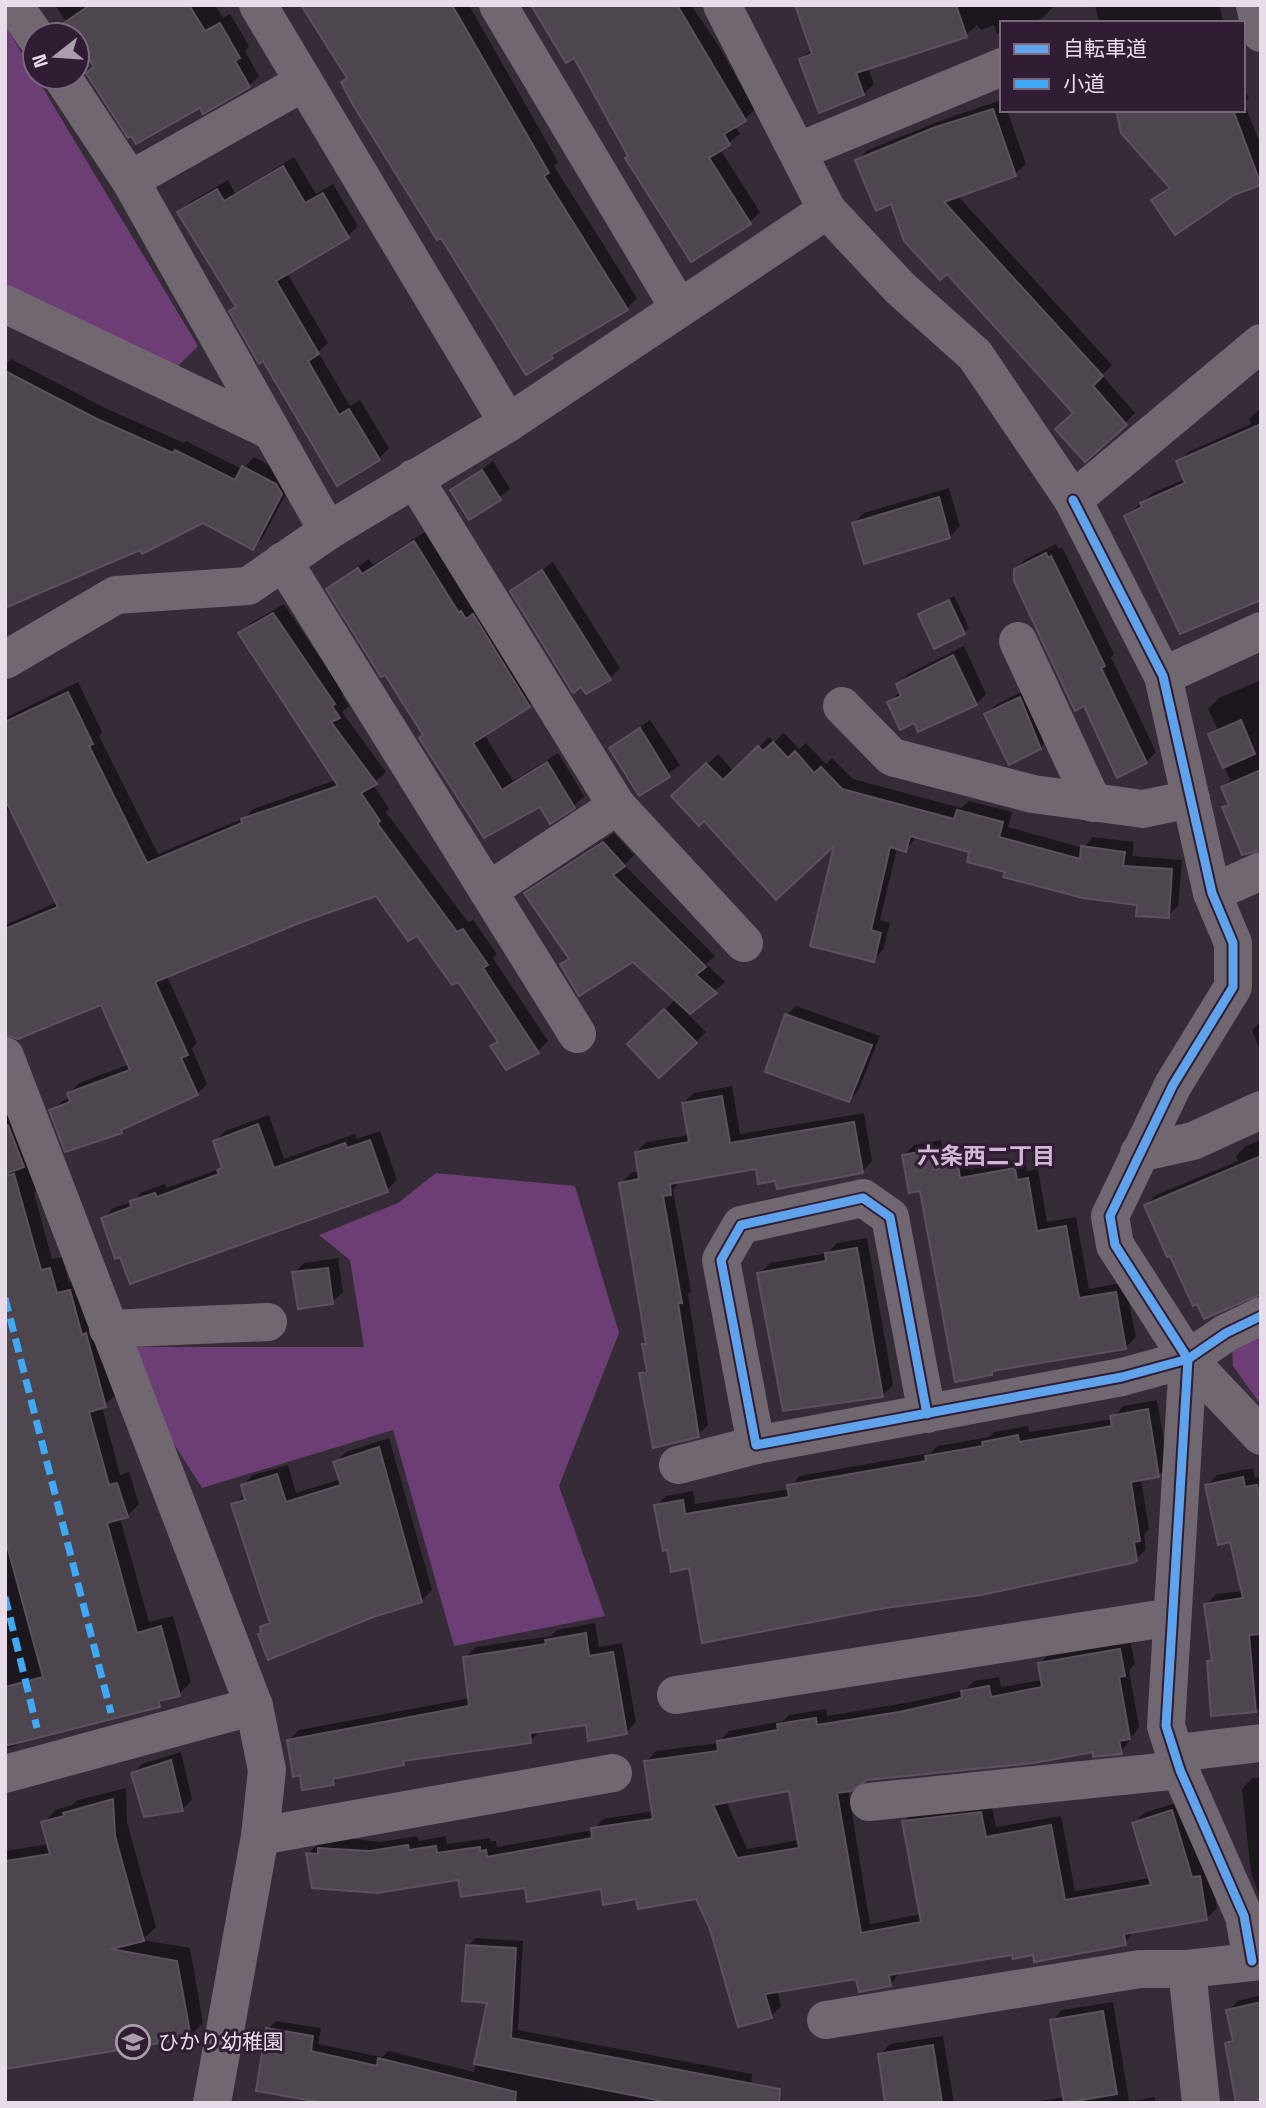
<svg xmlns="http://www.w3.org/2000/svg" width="1266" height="2108" font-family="'Space Grotesk','Noto Sans JP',sans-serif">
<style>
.green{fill:#6c3e75}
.shadow{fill:#0007;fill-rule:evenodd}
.building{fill:#4e464f;stroke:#5b525d;stroke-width:2;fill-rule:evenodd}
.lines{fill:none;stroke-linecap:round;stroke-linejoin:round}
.minor{stroke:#706771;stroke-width:38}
.tertiary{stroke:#706771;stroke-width:38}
.quiet{stroke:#3fa9f5;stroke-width:7;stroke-dasharray:14 7;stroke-linecap:butt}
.cycleway-casing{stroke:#301d33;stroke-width:13}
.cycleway{stroke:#60a3ed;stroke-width:9}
.labels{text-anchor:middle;stroke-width:6;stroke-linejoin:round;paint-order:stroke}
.poi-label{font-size:21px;fill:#e8dcea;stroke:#301d33;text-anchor:start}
.neighbourhood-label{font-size:23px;font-weight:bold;fill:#d1b9d5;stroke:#301d33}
</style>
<rect width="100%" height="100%" fill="#362c38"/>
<!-- green -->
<g class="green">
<polygon points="5,25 198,346 176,368 5,285"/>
<polygon points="436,1173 575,1186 619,1333 559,1486 605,1616 454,1646 393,1430 202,1488 159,1420 135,1347 364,1347 350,1260 319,1235 398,1203"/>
<polygon points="1261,1337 1261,1405 1233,1366 1232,1349"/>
</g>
<!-- shadow -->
<g class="shadow">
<polygon points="55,5 215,5 223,18 230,14 249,46 245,51 259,76 249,86 200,105 88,73 95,66"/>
<polygon points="305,5 469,5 558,162 554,166 637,298 627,308 560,348 551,356 348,77"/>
<polygon points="682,5 691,5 717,43 755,110 735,126 740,134 720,149 760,212 750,222 692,259 629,156 614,29"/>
<polygon points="797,5 1052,5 1053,7 1043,18 1028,23 1002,23 1002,32 997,34 994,25 981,30 977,25 966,35 868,68 874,84 864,94 801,59 812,49"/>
<polygon points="1095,5 1219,5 1224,23 1099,23"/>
<polygon points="1243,88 1249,98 1244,103 1261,146 1261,183 1233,193 1154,200 1170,186 1118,110 1243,110"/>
<polygon points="1002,100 1002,110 1007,110 1026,164 1015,174 957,195 1112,365 1102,375 1135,413 1125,423 1075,412 857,160 868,150 945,119"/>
<polygon points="294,157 316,194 333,184 358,226 348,236 287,273 328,343 318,352 350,406 360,400 389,448 379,459 237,306 180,212 190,202 228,180 235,193"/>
<polygon points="11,359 105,408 184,443 186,441 242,469 254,457 286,474 292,483 263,537 253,548 203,521 5,473 5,365"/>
<polygon points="1261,408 1261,598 1126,516 1153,493 1185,479 1178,462 1188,452 1251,424 1249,419"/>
<polygon points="493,461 510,489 470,518 453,491"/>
<polygon points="949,488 960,526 950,537 854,523 864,513"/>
<polygon points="425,532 469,604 539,696 529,706 484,734 513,781 558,753 584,796 574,806 541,805 485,836 424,735 328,589 369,559 373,565"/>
<polygon points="1056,544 1059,549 1062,547 1114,654 1111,657 1156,752 1146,762 1015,569 1026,559"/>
<polygon points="553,562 620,668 610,678 512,591"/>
<polygon points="954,596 969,628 964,632 920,615"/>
<polygon points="284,604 344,693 342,695 349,706 342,712 386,772 373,784 389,809 386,812 468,922 473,920 497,954 493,958 548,1041 538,1051 507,1068 492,1046 499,1040 459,980 377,894 167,976 197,1043 192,1049 207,1084 197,1094 129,1124 121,1132 51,1110 70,1096 69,1093 79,1083 130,1064 102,1002 5,961 5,925 58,902 12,809 5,812 5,718 78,682 102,732 99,736 158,854 244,818 253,809 336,780 240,633 251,623"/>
<polygon points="964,646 986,694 976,704 914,721 889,702 900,692 898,684 908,674"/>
<polygon points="1261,680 1261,839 1224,808 1229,802 1223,788 1230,780 1210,734 1217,728 1208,709 1219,698"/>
<polygon points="1030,688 1051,737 1040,748 986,714 997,704"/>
<polygon points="650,720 680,765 640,794 611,748"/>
<polygon points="784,733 799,749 806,743 826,764 832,758 853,779 961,808 969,801 1012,812 1008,827 1083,848 1093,837 1134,842 1132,856 1182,860 1178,906 1168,916 1139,903 1007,871 972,850 917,836 906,850 897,848 880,920 890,923 883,950 873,960 837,841 704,819 674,796 718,754 734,772 769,737 774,742"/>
<polygon points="614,833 634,855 624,865 715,956 706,964 725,982 688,1014 706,1032 696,1042 640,1033 676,999 633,960 562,965 570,957 526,894 537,883"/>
<polygon points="796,1006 880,1036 858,1091 849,1100 787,1015"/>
<polygon points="1261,1021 1261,1054 1252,1030"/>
<polygon points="5,1076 44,1183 34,1193 52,1259 62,1257 69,1282 81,1279 117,1394 102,1407 120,1475 129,1472 139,1504 127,1516 120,1518 149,1622 173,1616 191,1682 179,1694 167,1697 159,1705 23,1739 17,1745 5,1749"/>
<polygon points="732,1086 740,1134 864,1113 872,1161 862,1172 776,1179 757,1167 680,1181 673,1190 691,1291 688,1294 708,1425 698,1435 641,1374 648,1367 644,1345 648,1341 621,1183 631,1173 640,1171 636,1152 647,1142 689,1135 683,1103 694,1093"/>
<polygon points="269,1115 284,1159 355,1134 357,1139 380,1131 397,1180 387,1190 103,1219 113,1208 132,1202 142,1192 165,1184 167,1188 222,1168 215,1141 225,1131"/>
<polygon points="941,1140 944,1159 968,1155 970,1169 1025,1159 1027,1171 1038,1169 1047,1222 1076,1217 1089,1289 1125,1282 1136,1337 1125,1348 996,1369 991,1373 921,1189 904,1155 914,1145"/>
<polygon points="1261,1140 1261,1292 1146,1205 1156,1195 1238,1161 1236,1156 1246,1146"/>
<polygon points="867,1238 893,1385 882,1396 759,1274 770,1263 828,1253 837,1243"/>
<polygon points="338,1258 343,1292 332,1302 294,1273 304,1263"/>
<polygon points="1157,1400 1168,1465 1158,1476 1141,1479 1149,1529 1144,1534 1146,1549 1136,1559 981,1593 703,1641 691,1566 656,1506 666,1496 693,1491 695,1504 790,1489 799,1476 930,1453 938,1446 989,1437 994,1432 1028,1426 1029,1432 1113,1419 1123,1406"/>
<polygon points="389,1438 432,1590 421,1601 263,1632 262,1628 270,1619 233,1505 245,1494 243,1485 253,1475 288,1465 296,1493 341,1479 335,1463 346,1452"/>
<polygon points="1253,1468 1255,1478 1261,1477 1261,1709 1213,1714 1209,1662 1213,1658 1206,1605 1216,1594 1243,1591 1231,1540 1207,1486 1217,1475"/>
<polygon points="595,1623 599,1647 622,1643 636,1722 626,1733 587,1723 540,1731 530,1741 408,1758 403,1763 341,1775 333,1783 302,1773 289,1740 299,1730 470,1698 465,1657 476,1647 551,1636 557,1630"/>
<path d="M1130,1639L1135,1664L1129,1670L1139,1727L1121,1752L1094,1750L866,1779L848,1789L870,1924L921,1914L904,1821L915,1811L991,1803L996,1827L1061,1816L1075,1891L1150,1878L1134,1823L1144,1813L1182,1801L1210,1866L1217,1908L1207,1918L1135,1930L1125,1943L1013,1953L900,1972L891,1984L858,1977L777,1990L781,2006L771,2016L711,1929L697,1898L638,1897L602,1887L527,1886L460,1878L308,1854L318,1844H324L336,1837L381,1842L417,1836L419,1841L446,1836L447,1844L490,1838V1841H496L497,1847L593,1830L603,1819L654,1811L646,1762L656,1751L719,1743L729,1731L783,1721L789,1715L826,1709L827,1716L911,1702L965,1690L974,1681L999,1677L1001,1687L1043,1680L1040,1663L1050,1653ZM790,1789L799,1840L747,1849L726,1801Z"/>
<polygon points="181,1752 192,1799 183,1809 145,1815 133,1773 142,1764"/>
<polygon points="1261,1777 1261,1899 1251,1873 1242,1789 1252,1778"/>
<polygon points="126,1788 127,1822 156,1927 142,1940 190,1948 203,2023 190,2036 5,2067 5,1851 49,1844 43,1823 56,1810 72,1805 78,1800"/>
<polygon points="476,1938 523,1941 518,2030 752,2074 751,2091 768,2103 329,2103 268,2029 276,2021 321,2028 318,2044 382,2057 388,2051 474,2072 489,2001 468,1946"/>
<polygon points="1261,1995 1261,2103 1227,2044 1234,2037 1228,2011 1238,2001"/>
<polygon points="1113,2002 1129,2101 1155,2097 1156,2103 1028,2103 1064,2097 1052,2021 1062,2010"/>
<polygon points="943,2036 954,2103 887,2103 880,2055 890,2044"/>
</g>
<!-- building -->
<g class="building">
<polygon points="90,5 189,5 205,31 220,23 240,58 235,61 250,87 203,114 200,108 136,144 131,136 128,138 86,73 94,67 77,42 77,35 73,35 64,23"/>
<polygon points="301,5 452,5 549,173 544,176 628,310 551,355 553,358 526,375 441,238 437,240 353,105 341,82 347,78"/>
<polygon points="531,5 677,5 746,121 724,134 730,145 709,158 751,224 691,262 625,158 628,156 574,58 566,63"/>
<polygon points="795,5 956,5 967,37 856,73 864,95 819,113 799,59 812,54"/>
<polygon points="993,109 1016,176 944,202 1103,376 1093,386 1127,425 1085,462 1055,429 1073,413 947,274 940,280 904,241 891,204 876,211 855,160 933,128"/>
<polygon points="1116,110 1233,110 1261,185 1234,195 1175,235 1151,200 1170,188 1121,133"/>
<polygon points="283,166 305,203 323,193 349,238 276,281 319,354 308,361 339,415 349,409 380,460 337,486 263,361 259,364 229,311 236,307 177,212 217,189 224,201"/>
<polygon points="5,371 95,418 173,453 175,450 235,480 242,466 276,484 282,494 253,550 203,523 142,554 140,550 5,608"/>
<polygon points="1261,424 1261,600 1180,634 1124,516 1142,507 1140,503 1185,483 1176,461"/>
<polygon points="482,470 501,500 469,520 450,490"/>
<polygon points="939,497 950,538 864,564 852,523"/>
<polygon points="414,541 459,613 461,611 466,619 473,614 530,707 473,743 502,790 547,762 575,808 550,824 540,807 484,838 419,738 423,735 385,675 381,677 326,589 358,568 362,574"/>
<polygon points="1046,553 1048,558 1051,556 1105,666 1101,668 1147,763 1117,778 1084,706 1075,711 1014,581 1014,569"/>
<polygon points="542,570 611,680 586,694 581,687 573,693 510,591"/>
<polygon points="949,600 965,634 934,649 918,614"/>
<polygon points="273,613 335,704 332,706 340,718 331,722 377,784 361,793 380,821 377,823 457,932 463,929 488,965 483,968 539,1053 506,1070 490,1046 498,1042 458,982 452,985 417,936 408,941 376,896 302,922 155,982 188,1055 181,1058 198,1095 121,1130 122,1133 65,1152 49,1110 70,1102 67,1093 130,1070 101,1005 18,1039 5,1035 5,929 58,907 5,799 5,722 68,692 93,744 89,746 147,863 242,823 241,819 338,786 238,633"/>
<polygon points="953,655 977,705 918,732 914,723 900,730 887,702 901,696 896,684"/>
<polygon points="1020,697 1041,749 1009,765 984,714"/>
<polygon points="1241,720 1255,754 1223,768 1208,734"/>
<polygon points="640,728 670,777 639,796 609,748"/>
<polygon points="773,742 788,758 795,751 814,773 821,767 842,789 954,819 957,810 1003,822 999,837 1080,859 1081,846 1125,852 1123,866 1172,869 1169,918 1136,916 1137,905 1083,898 1003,877 1005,872 967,862 969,852 910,836 906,852 890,847 871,930 881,933 874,962 810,946 834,846 776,900 704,821 699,826 671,796 706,763 723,780 758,746 763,751"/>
<polygon points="1261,770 1261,850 1242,855 1222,807 1229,805 1221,787"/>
<polygon points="603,842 625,866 613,875 706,967 696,975 717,993 690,1014 633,962 579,996 560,964 569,959 524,893"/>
<polygon points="664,1009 697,1043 659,1078 627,1044"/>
<polygon points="785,1014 872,1045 849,1102 765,1072"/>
<polygon points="722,1096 730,1143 854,1122 863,1173 777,1189 775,1181 758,1184 756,1169 670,1184 671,1195 663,1196 682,1303 678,1303 699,1437 653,1448 639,1373 647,1372 642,1344 646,1344 619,1183 639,1179 635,1152 689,1142 682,1103"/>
<polygon points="258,1124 274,1168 345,1143 347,1148 370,1140 388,1192 130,1284 120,1257 115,1259 101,1218 131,1207 130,1201 155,1193 157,1197 219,1174 217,1170 222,1168 213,1141"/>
<polygon points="8,1125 24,1167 5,1174 5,1126"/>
<polygon points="931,1150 934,1169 958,1165 960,1178 1015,1168 1017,1180 1028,1178 1037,1231 1066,1226 1079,1298 1116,1292 1126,1349 992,1371 992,1375 955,1382 920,1191 909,1193 902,1155"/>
<polygon points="1261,1156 1261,1294 1204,1319 1197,1304 1193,1306 1170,1256 1167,1257 1144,1205"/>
<polygon points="14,1174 41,1270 50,1268 57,1293 70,1290 82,1335 86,1333 106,1407 89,1412 109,1485 117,1483 128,1517 107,1523 137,1633 161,1626 180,1696 159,1701 160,1707 5,1746 5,1687 43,1677 5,1538 5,1176"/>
<polygon points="857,1248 883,1397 783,1411 757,1273 826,1261 825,1253"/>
<polygon points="328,1268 333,1304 298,1309 292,1272"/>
<polygon points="1148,1409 1159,1477 1131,1482 1140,1541 1134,1542 1137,1561 1132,1563 981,1595 886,1608 702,1643 689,1568 671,1572 667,1550 663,1551 654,1505 683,1500 685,1514 789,1497 787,1485 926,1461 925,1456 983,1446 982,1442 1018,1435 1019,1442 1112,1426 1110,1416"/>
<polygon points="379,1447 422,1602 373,1617 268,1660 258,1634 261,1633 260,1627 270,1623 231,1504 245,1500 241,1485 277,1474 286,1502 341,1485 333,1462"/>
<polygon points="1243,1477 1245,1487 1257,1485 1261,1504 1261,1634 1249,1635 1256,1712 1211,1716 1207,1661 1212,1661 1204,1604 1243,1598 1230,1542 1218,1545 1205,1485"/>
<polygon points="586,1633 589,1656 613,1652 627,1734 588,1741 586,1725 530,1733 531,1743 403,1761 404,1765 333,1779 334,1785 302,1790 300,1775 293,1777 287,1740 469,1706 463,1657 546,1644 545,1640"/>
<path d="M1120,1649L1125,1676L1119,1677L1130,1739L1119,1741L1122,1754L1093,1757V1752L1034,1763L867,1780L851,1791L837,1793L861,1933L921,1922L902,1821L981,1812L986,1837L1051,1825L1065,1900L1151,1885L1132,1823L1172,1810L1192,1877L1200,1876L1207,1920L1124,1934L1126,1945L1034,1962L1033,1955L1013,1959L1012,1955L889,1975L891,1986L859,1992L856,1979L765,1994L772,2018L738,2027L710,1929L696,1899L638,1909L636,1899L603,1905L601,1889L527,1902L525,1888L461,1897L458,1880L377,1893L312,1888L306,1853L318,1854V1848L370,1851L408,1845L409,1850L436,1846L437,1853L480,1847V1851L486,1850L487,1857L592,1838L591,1828L653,1819L644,1761L718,1751L717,1741L778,1730L777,1724L816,1718L817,1725L899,1712L958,1699L962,1697L961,1691L989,1686L991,1697L1042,1687L1038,1663ZM789,1791L799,1848L737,1858L713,1805Z"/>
<polygon points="171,1760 183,1811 144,1817 131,1773"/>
<polygon points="113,1799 115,1836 144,1941 111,1949 177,1961 191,2038 5,2069 5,1861 50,1854 41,1822 64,1816 63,1813"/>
<polygon points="466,1945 516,1948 511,2038 780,2089 779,2103 672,2103 474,2064 487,2003 462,2001"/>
<polygon points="1261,2002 1261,2103 1236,2103 1225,2043 1233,2041 1226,2010"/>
<polygon points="1103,2011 1117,2094 1064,2103 1050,2020"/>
<polygon points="266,2028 313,2036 311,2051 377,2066 378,2058 516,2092 515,2103 325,2103 256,2091"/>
<polygon points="933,2045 942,2103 885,2103 878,2054"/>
</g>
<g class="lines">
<!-- minor -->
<g class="minor">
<polyline points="14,5 35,36"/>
<polyline points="258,5 508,423"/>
<polyline points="498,5 679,308"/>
<polyline points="722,5 827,210 900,288 975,355 1073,500 1261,343"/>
<polyline points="1255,5 1261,33"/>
<polyline points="62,77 130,180 328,531"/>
<polyline points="799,151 1002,67"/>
<polyline points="130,180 304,82"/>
<polyline points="5,304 269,430"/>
<polyline points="414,478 617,806 744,943"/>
<polyline points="1073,500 1163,676 1212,893 1233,943 1233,987 1173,1085 1110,1216 1115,1245 1188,1359 1166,1726 1180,1770 1244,1916 1252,1961"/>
<polyline points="283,561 577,1034"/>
<polyline points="1018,641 1093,803"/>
<polyline points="5,660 116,595 248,586 328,531 508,423 827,210"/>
<polyline points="1163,676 1261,631"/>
<polyline points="842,706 892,757 1033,794 1143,809 1191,799"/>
<polyline points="488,891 617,806"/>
<polyline points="1212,893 1261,871"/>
<polyline points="1139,1153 1193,1141 1261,1110"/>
<polyline points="108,1329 268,1322"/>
<polyline points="1188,1359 1261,1436"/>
<polyline points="927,1414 890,1217 863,1198 741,1225 721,1260 756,1445 1122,1377 1188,1359 1226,1333 1261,1316"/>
<polyline points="678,1465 756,1445"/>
<polyline points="676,1695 1172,1617"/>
<polyline points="1176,1753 1261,1743"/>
<polyline points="5,1774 254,1706"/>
<polyline points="869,1802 1180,1770"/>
<polyline points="260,1836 613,1773"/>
<polyline points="1187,1969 1201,2103"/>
<polyline points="826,2020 1140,1969 1187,1969 1261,1961"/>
</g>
<!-- tertiary -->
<polyline class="tertiary" points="5,1056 254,1706 267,1770 260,1836 212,2103"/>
<!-- quiet -->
<g class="quiet">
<polyline points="5,1298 111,1713"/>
<polyline points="5,1597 37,1728"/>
</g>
<!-- cycleway casing -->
<g class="cycleway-casing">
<g id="cycleway">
<polyline points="1073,500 1163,676 1212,893 1233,943 1233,987 1173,1085 1110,1216 1115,1245 1188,1359 1166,1726 1180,1770 1244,1916 1252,1961"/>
<polyline points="927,1414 890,1217 863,1198 741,1225 721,1260 756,1445 1122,1377 1188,1359 1226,1333 1261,1316"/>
</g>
</g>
<!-- cycleway -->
<use href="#cycleway" class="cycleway"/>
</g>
<!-- icons -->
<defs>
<g id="school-ring" transform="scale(1.75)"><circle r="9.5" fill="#301d33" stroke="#aa9eac" stroke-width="1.5"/><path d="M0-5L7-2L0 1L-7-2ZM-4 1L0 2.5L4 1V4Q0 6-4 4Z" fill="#aa9eac"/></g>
</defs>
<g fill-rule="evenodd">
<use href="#school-ring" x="133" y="2042"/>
</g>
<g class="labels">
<!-- poi labels -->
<g class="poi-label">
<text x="158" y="2049">ひかり幼稚園</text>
</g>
<!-- neighbourhood labels -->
<g class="neighbourhood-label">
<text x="986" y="1164">六条西二丁目</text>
</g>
</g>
<!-- border -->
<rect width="1266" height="2108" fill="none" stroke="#e8dcea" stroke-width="14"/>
<!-- legend -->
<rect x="1000" y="21" width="245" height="91" fill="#301d33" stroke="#7a697c" stroke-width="2"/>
<rect x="1014" y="44" width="35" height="10" fill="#60a3ed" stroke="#7a697c" stroke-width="2"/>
<text x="1063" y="56" font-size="21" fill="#e8dcea">自転車道</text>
<rect x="1014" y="79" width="35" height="10" fill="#3fa9f5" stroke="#7a697c" stroke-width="2"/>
<text x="1063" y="91" font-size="21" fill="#e8dcea">小道</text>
<!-- north arrow -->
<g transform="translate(56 56) rotate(253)"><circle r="33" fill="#301d33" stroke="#7a697c" stroke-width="2"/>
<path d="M0-5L12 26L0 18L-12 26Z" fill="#aa9eac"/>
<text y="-10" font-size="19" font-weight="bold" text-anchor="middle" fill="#e8dcea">N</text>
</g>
</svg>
